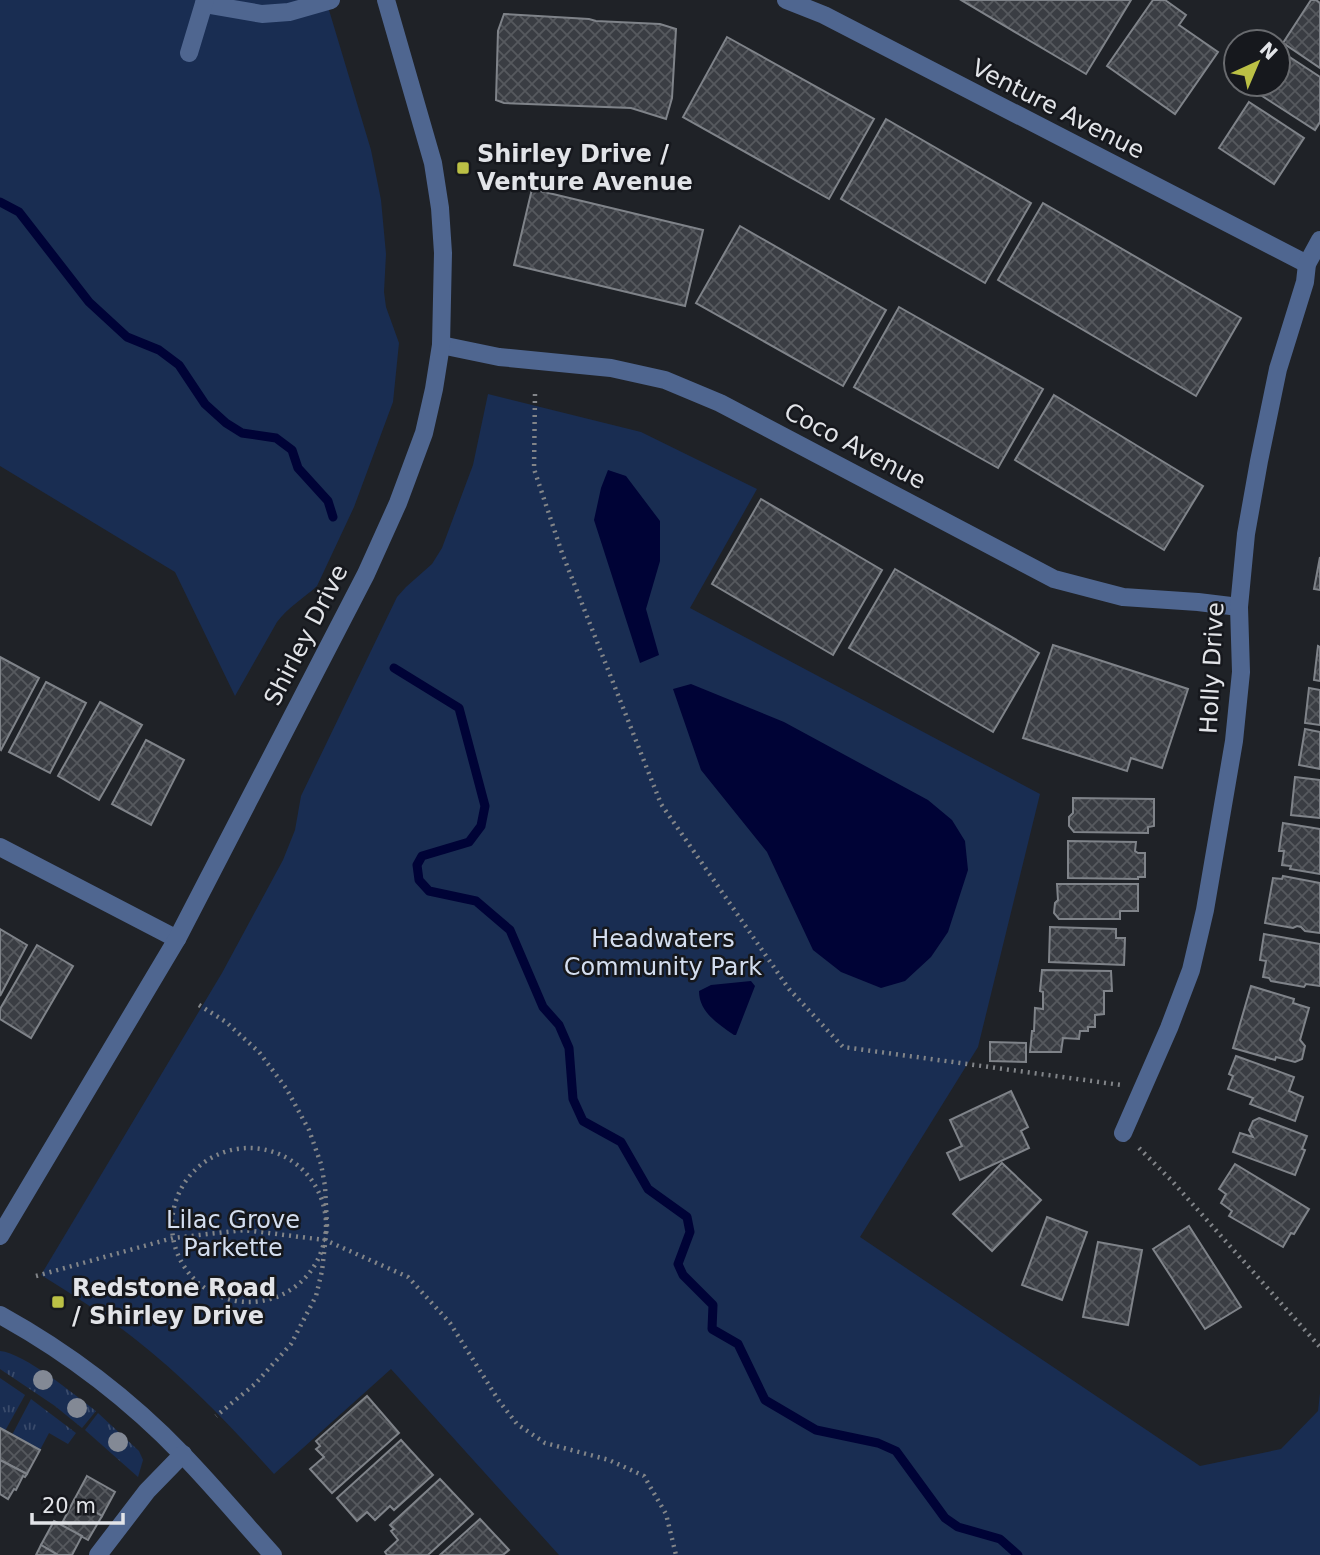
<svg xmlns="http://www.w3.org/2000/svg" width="1320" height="1555" font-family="'DejaVu Sans',sans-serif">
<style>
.grass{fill:url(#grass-tufts)}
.park{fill:#192d52}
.water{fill:#000336}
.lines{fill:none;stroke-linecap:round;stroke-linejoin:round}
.stream{stroke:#000336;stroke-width:9}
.building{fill:url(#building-cross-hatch);stroke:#7f8389;stroke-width:2}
.path{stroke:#828589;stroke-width:4.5;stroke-dasharray:2 5;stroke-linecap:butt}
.minor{stroke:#4f6690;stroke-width:18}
.tree{fill:#838995}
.poi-dot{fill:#bbc045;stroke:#16181d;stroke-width:2.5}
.labels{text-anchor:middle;stroke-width:5;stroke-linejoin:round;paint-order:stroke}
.street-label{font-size:24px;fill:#e2e4e8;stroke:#16181d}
.poi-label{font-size:24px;font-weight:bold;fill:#e2e4e8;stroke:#16181d;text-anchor:start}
.park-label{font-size:24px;fill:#d4deef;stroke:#16181d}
</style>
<defs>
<pattern id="grass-tufts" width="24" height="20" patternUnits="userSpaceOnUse" patternTransform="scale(1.75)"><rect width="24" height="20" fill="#192d52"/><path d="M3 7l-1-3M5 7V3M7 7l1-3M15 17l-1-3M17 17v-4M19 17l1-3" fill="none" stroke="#3a4b6b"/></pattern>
<pattern id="building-cross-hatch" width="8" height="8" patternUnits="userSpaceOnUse" patternTransform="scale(1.75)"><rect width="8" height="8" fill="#3a3d43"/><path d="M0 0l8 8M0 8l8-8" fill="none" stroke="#56595e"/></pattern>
</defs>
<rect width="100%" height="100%" fill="#1f2227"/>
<!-- grass -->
<g class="grass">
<path d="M0,1351C24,1353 75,1395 96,1411L82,1428L55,1406L0,1369Z"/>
<polygon points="0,1378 25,1395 5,1431 0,1428"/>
<polygon points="31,1399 76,1433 68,1444 49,1433 40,1450 12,1435"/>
<polygon points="98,1413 139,1451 143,1460 138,1477 85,1430"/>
</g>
<!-- park -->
<g class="park">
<path d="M0,0H326L371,150L381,200L386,254L384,292L386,307L399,343L393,402L354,507L317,586C304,598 288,607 277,622L235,696L175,572L0,466Z"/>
<path d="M488,394L641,432L757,489L690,608L1040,794L978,1047L860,1237L1200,1466L1281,1449L1318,1411L1320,1393V1555H559L391,1369L274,1474C230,1425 186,1379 135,1339C105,1315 73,1295 41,1275L222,973L283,860L295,830L301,796L397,597L406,587L432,564L442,548L473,465Z"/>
</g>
<!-- water -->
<g class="water">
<polygon points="608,470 626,476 660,521 660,561 646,609 659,655 640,663 594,520 601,488"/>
<polygon points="691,684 784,722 928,800 952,820 965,841 968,870 948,932 931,957 905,981 881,988 841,972 813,950 767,852 701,770 673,689"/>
<path d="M751,981L755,986L736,1035H734C718,1024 699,1012 699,991L711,985Z"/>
</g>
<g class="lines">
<!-- stream -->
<g class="stream">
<polyline points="0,202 19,212 89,302 127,337 159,350 179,365 205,404 226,423 242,433 276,438 292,450 298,468 328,501 333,517"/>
<polyline points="394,668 459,708 485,806 481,826 469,842 422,856 417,865 419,880 429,891 476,901 510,930 543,1007 559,1025 569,1048 573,1099 583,1121 621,1142 648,1189 687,1217 690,1232 678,1264 683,1275 713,1305 712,1329 738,1344 765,1400 816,1430 878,1443 896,1451 945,1518 958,1527 1000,1539 1018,1555"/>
</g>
</g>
<!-- building -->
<g class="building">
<polygon points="961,0 1131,0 1086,74"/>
<polygon points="1153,0 1165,0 1186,15 1179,25 1218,52 1175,114 1107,66"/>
<polygon points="1311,0 1316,0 1320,3 1320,68 1283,43"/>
<polygon points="504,14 589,19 596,21 660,24 676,29 672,98 666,119 631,108 504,103 496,100 498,31"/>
<polygon points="727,37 874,119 829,199 683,117"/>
<polygon points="1285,54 1320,77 1320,122 1315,130 1259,94 1266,84 1278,84 1278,66"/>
<polygon points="1249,102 1304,138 1274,184 1219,148"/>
<polygon points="886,119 1031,203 985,283 841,199"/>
<polygon points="532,189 703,230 685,306 514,265"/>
<polygon points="1043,203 1241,318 1196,396 998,280"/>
<polygon points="740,226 886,310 843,386 696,303"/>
<polygon points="899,307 1043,389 998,468 854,387"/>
<polygon points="1054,395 1203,486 1164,550 1015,460"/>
<polygon points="761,499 882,570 833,655 712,584"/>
<polygon points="1320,557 1320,590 1314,589"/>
<polygon points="895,569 1039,653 993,732 849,648"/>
<polygon points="1053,645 1188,689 1162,768 1131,758 1127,771 1023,738"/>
<polygon points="1318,646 1320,647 1320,681 1314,680"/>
<polygon points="0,657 39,678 1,750 0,749"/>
<polygon points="46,682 86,703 50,773 9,752"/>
<polygon points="1309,688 1320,690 1320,725 1305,723"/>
<polygon points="100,702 142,725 99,800 58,776"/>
<polygon points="1305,729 1320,732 1320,769 1299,765"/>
<polygon points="146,740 184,760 151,825 112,804"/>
<polygon points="1295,777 1320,780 1320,818 1291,815"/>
<polygon points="1073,798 1154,799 1154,826 1148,827 1148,833 1074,832 1069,826 1069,817 1073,813"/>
<polygon points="1283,823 1320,829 1320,874 1290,869 1291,866 1282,865 1284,851 1279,851"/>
<polygon points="1068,841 1136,842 1135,851 1138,853 1145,853 1145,877 1138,877 1138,879 1068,878"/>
<polygon points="1283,876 1320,883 1320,933 1305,931 1301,927 1297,926 1293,928 1265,923 1273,878 1282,879"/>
<polygon points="1057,884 1138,884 1138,911 1120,911 1120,919 1059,919 1054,913 1055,903 1058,900"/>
<polygon points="1050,927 1116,929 1116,938 1125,938 1124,965 1049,962"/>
<polygon points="0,929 27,945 0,996"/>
<polygon points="1264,934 1320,944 1320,986 1306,984 1304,987 1271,981 1269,978 1263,977 1266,961 1260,960"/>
<polygon points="37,945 73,966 31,1038 0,1019 0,1009"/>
<polygon points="1042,970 1111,971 1112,991 1104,991 1104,1014 1095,1015 1095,1027 1088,1027 1088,1031 1080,1031 1079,1039 1063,1038 1061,1052 1030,1052 1032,1031 1034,1031 1035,1008 1043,1009 1043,992 1040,991"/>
<polygon points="1251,986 1294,999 1293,1003 1309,1008 1300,1040 1305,1046 1302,1059 1295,1062 1276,1057 1275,1060 1233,1048"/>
<polygon points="990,1042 1026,1043 1026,1062 990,1061"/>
<polygon points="1236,1056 1294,1077 1289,1091 1303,1097 1295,1121 1250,1104 1253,1098 1228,1089 1233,1076 1229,1074"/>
<polygon points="1011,1091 1028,1127 1021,1131 1029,1148 960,1180 947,1153 962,1146 950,1120"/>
<polygon points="1259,1118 1307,1136 1302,1149 1305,1150 1295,1175 1233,1152 1240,1133 1253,1137 1249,1130 1253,1121"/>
<polygon points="1002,1163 1041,1200 992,1251 953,1214"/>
<polygon points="1235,1164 1309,1209 1294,1234 1291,1233 1283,1247 1229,1216 1232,1211 1221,1203 1226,1194 1219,1189"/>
<polygon points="1047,1217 1087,1232 1062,1300 1022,1285"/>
<polygon points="1189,1226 1241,1307 1205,1329 1153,1249"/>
<polygon points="1098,1242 1142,1250 1128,1325 1083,1317"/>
<polygon points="367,1396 399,1433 332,1493 310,1469 324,1457 316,1449 320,1446 316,1441"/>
<polygon points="0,1428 40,1450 27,1474 0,1460"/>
<polygon points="401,1440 433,1475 394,1510 390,1506 375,1520 367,1512 357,1521 337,1498"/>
<polygon points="0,1460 27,1474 25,1477 23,1476 16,1490 14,1489 8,1499 0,1494"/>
<polygon points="87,1476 115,1492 102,1516 74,1500"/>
<polygon points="440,1479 473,1514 428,1555 387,1555 385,1552 398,1540 391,1531 394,1529 390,1525"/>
<polygon points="74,1500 102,1516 88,1540 61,1525"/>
<polygon points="480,1519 509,1550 503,1555 440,1555"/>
<polygon points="54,1521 82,1536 72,1555 58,1555 41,1545"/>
<polygon points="41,1545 58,1555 36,1555"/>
</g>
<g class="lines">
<!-- path -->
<g class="path">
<polyline points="535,394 534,469 562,553 661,804 789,989 843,1047 1121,1085"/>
<polyline points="199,1005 226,1022 259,1052 286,1088 309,1130 321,1164 325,1186 327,1226 322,1271 316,1296 291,1344 255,1384 216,1416"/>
<circle cx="249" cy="1225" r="77"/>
<polyline points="1139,1148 1172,1181 1320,1347"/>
<polyline points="36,1276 173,1238 244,1230 325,1240 408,1277 450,1323 499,1401 517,1424 545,1443 609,1460 644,1476 666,1514 676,1555"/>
</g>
<!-- minor -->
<g class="minor">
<polyline points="786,0 824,15 1307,264"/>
<polyline points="204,4 262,14 289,12 331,0"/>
<polyline points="189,53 205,0"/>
<polyline points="441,345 499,357 611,368 665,380 720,403 1054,579 1123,597 1198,602 1239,607"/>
<polyline points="0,847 177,939"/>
<polyline points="1123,1133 1169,1028 1191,970 1205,910 1234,741 1241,672 1239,607 1246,534 1259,461 1278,369 1305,282 1307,264 1320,240"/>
<polyline points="0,1236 177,939 366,574 398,503 424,433 434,389 441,345 443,253 440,208 433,163 386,0"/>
<path d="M0,1315C67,1352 130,1400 183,1455C214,1487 243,1522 273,1555"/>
<polyline points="98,1555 147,1491 183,1454"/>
</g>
</g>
<!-- trees -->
<g class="tree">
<circle cx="43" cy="1380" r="10"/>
<circle cx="77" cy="1408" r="10"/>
<circle cx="118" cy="1442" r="10"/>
</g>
<!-- markers -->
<g class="poi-dot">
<rect x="456" y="161" width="14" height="14" rx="3.5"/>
<rect x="51" y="1295" width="14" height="14" rx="3.5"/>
</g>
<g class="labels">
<!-- street labels -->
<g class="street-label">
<text transform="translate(1058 109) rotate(27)" y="8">Venture Avenue</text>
<text transform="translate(855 446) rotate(28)" y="8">Coco Avenue</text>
<text transform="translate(306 635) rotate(-63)" y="8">Shirley Drive</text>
<text transform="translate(1212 668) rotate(-87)" y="8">Holly Drive</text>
</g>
<!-- poi labels -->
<g class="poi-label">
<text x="477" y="162">Shirley Drive /<tspan x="477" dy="28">Venture Avenue</tspan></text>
<text x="72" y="1296">Redstone Road<tspan x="72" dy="28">/ Shirley Drive</tspan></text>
</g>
<!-- park labels -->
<g class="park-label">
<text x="663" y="947">Headwaters<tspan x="663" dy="28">Community Park</tspan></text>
<text x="233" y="1228">Lilac Grove<tspan x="233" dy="28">Parkette</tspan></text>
</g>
</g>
<!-- north arrow -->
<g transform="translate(1257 63) rotate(44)"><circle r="33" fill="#16181d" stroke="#686a6e" stroke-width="2"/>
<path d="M0-5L12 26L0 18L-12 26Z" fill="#bbc045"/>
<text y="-10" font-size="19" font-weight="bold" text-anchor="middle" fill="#e2e4e8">N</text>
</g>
<!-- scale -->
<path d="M32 1513v10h91v-10" fill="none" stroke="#e2e4e8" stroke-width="3.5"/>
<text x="42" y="1513" font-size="21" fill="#e2e4e8" stroke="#16181d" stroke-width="5" paint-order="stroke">20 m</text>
</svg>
